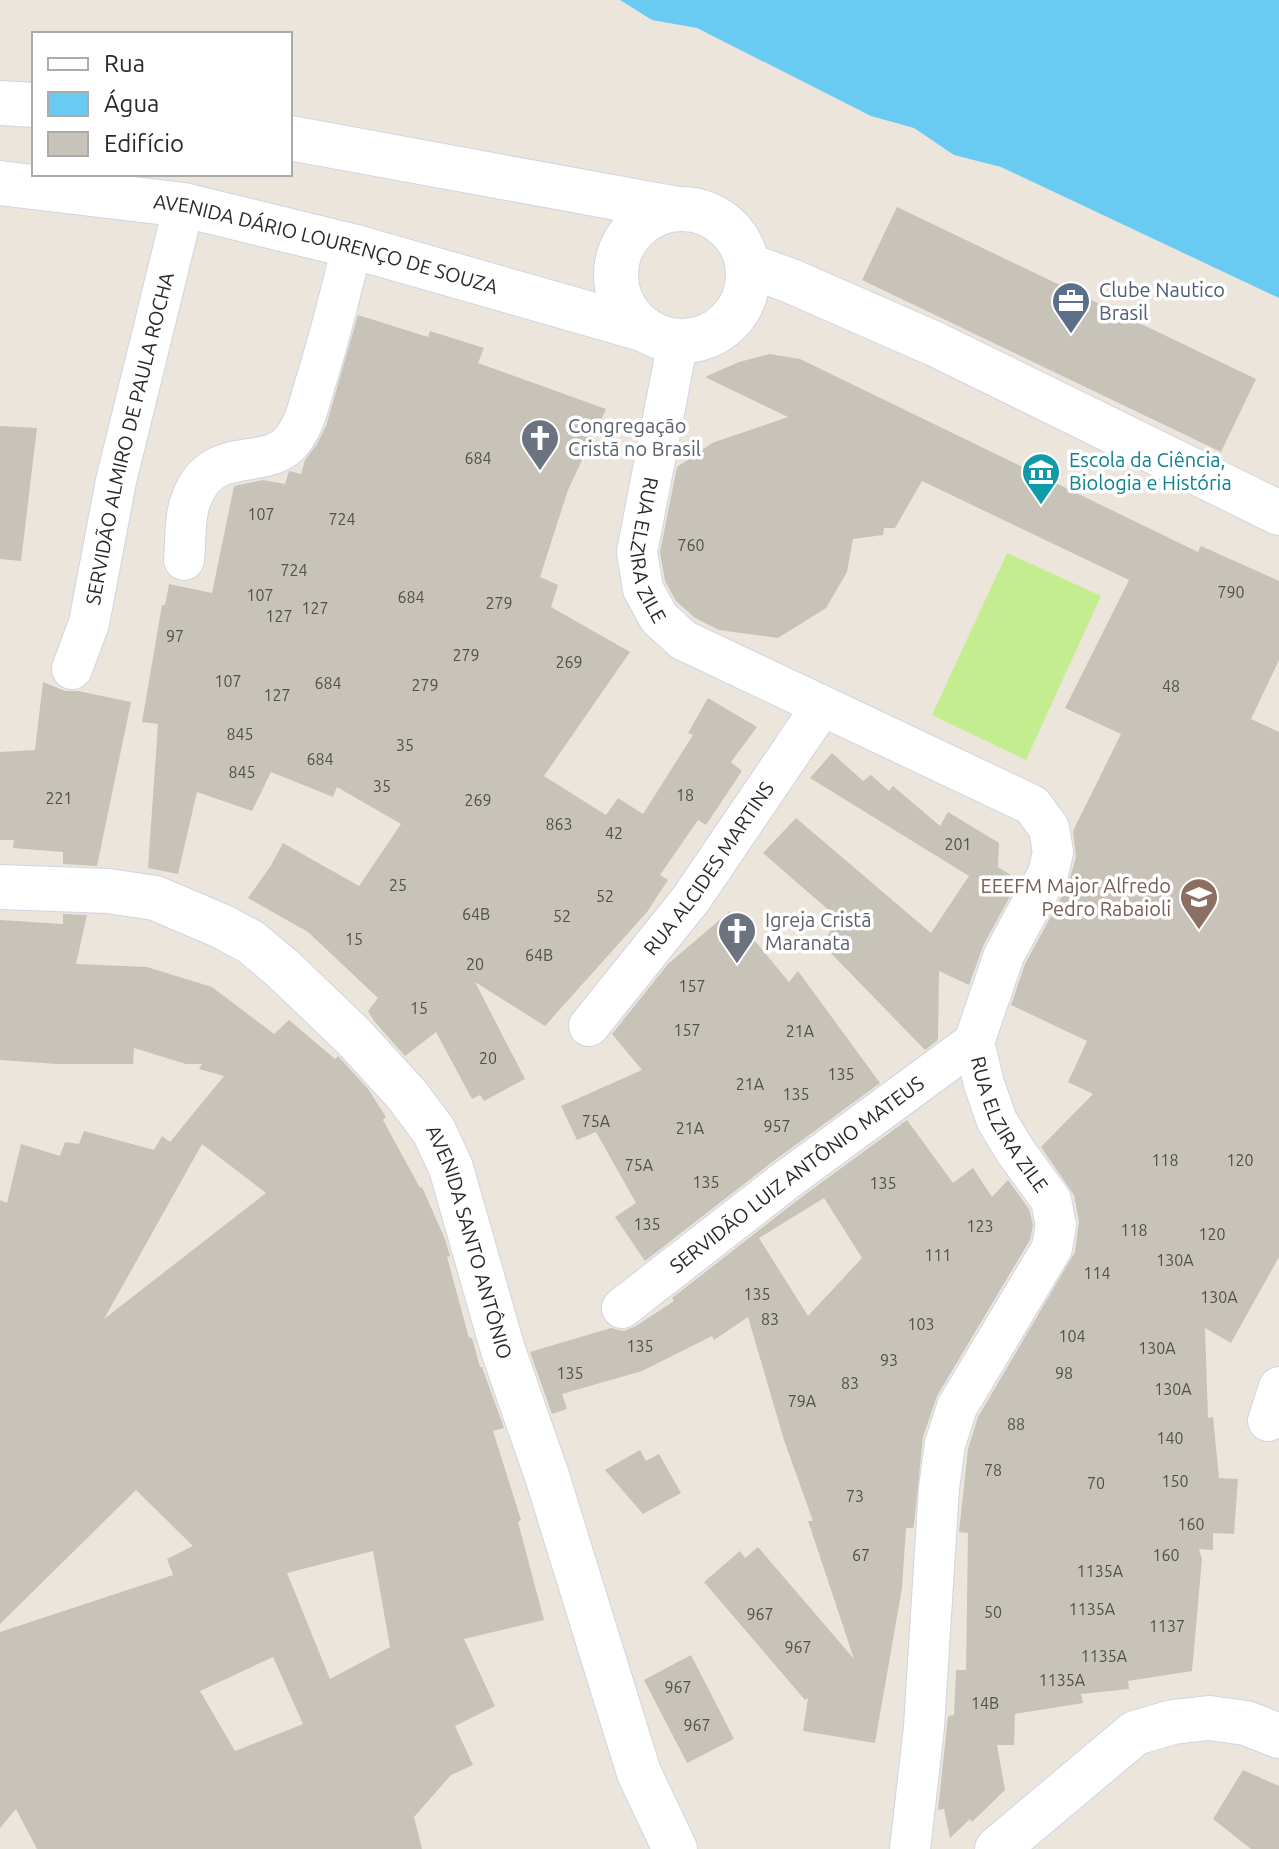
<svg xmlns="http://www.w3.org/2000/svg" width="1279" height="1849" font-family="Ubuntu,sans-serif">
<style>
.pitch{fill:#c4ed90}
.water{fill:#6acbf2}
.building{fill:#c7c3b9;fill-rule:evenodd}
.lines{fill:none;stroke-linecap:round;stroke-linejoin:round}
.minor-casing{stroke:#d0d3e3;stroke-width:42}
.tertiary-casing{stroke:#d0d3e3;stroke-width:46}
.minor{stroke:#fff;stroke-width:40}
.tertiary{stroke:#fff;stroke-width:44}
.labels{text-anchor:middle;stroke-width:7;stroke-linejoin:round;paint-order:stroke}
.number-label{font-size:16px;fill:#51504e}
.street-label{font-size:20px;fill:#2a2a2a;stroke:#fff}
.service-label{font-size:20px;fill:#4e5e75;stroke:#fff;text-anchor:start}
.worship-label{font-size:20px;fill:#5b616d;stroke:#fff;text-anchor:start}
.culture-label{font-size:20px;fill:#0d838f;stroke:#fff;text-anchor:start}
.education-label{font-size:20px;fill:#785e54;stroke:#fff;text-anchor:end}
</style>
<rect width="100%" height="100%" fill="#ece5db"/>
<!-- pitch -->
<polygon class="pitch" points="1007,553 1101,596 1026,760 932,715"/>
<!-- water -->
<polygon class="water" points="620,0 1279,0 1279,298 1001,167 954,155 914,128 871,116 697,28 652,20"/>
<!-- building -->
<g class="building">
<polygon points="897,207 1256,379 1221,452 862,280"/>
<polygon points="358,315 428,337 430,331 484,348 478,363 606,409 568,490 540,577 558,585 551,607 630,652 544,776 606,815 618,798 643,814 693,735 688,733 708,698 757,727 731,762 742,771 706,825 698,820 660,875 668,880 647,912 545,1026 475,982 525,1079 484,1101 480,1095 472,1099 436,1032 405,1056 374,1021 368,1011 378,998 308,932 248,898 270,867 283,843 359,886 401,824 337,787 333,797 271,772 252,811 197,792 178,874 148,868 158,724 142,722 162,605 165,605 169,584 212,593 234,486 263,480 285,484 289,471 301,474 305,460 317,444 326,426"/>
<polygon points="770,354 800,359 1198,552 1201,546 1279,581 1279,660 1251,719 1279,732 1279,1257 1231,1343 1205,1328 1208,1418 1213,1417 1219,1478 1238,1479 1234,1534 1213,1533 1213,1550 1199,1549 1202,1559 1192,1671 1128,1681 1129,1689 1081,1694 1083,1703 1015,1714 1014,1745 997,1745 1005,1790 972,1822 970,1819 950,1838 944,1809 938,1810 948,1716 954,1715 956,1670 966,1670 968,1533 959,1532 968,1449 978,1417 1075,1252 1079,1221 1074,1195 1041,1147 1093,1094 1068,1082 1087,1041 1011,1005 1025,964 1068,885 1076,857 1073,831 1121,734 1065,708 1129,580 922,481 895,528 884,528 883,535 853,539 847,572 826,608 778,638 719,630 695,618 676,601 665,581 660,552 677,467 712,443 788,417 705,377 739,362"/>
<polygon points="0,426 37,428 21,561 0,559"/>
<polygon points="43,682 65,691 78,691 131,702 97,866 63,864 63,852 13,848 14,840 0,840 0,752 35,750"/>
<polygon points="832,753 863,781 871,775 889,791 893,786 940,826 948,812 999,843 998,867 1019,880 984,944 969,985 939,971 938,1040 925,1050 821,943 840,920 763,853 796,818 931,933 969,876 810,778"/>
<polygon points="730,911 789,982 798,971 880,1083 771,1163 645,1261 615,1217 636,1203 596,1132 577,1140 561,1106 642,1070 612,1034 668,964"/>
<path d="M63,914L87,915L76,964L147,967L212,987L274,1034L289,1020L335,1059L338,1056L368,1089L386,1117L383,1120L420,1188L422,1187L445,1239L450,1256L447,1257L469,1338H472L480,1367H482L504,1428L493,1431L521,1520L518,1522L544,1620L464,1639L495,1706L455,1726L473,1765L451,1775L414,1817L422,1849H37L16,1809L0,1828V1632L173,1575L167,1559L193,1546L136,1490L0,1624V1200L7,1203L21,1144L60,1156L65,1142L79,1144L84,1131L154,1150L162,1136L170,1142L224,1076L199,1069L202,1064H186L134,1048L133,1064H57L0,1060V920L63,924ZM202,1144L266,1193L104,1319ZM373,1551L390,1647L330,1679L287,1573ZM273,1657L303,1724L235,1751L200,1691Z"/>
<path d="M907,1120L953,1183L973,1168L992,1197L1008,1180L1029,1209L1033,1225L1030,1240L937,1396L923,1437L914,1525L913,1528H906L902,1588L875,1743L803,1731L808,1698L805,1700L704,1582L740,1551L745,1558L758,1547L854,1659L808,1521H813L784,1440L748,1317L714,1340L712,1336L642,1371L562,1394L567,1409L552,1414L530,1352L611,1328L624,1331L636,1326L674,1301L672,1298L799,1199ZM824,1198L862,1258L808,1316L759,1238Z"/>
<polygon points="640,1450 646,1461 659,1454 681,1493 643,1514 605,1470"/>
<polygon points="691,1655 734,1739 687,1763 644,1680"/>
<polygon points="1243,1770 1279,1786 1279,1849 1251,1849 1213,1819"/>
</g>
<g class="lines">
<!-- minor casing -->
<g class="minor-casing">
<g id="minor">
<path id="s1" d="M678,341L637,552L643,589L659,618L683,640L1032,805L1049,828L1053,852L1048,874L1004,955L974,1042L984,1084L997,1121L1016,1152L1051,1200L1056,1225L1052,1248L957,1407L945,1444L939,1488L924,1727L910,1849"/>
<path d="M184,560C186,542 184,517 191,500C212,440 269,475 294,438C306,422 310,400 316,381C330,336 341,292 352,246"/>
<path id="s2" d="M72,669L89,623L116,481L184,205"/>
<path id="s3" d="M589,1026L691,899L822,706"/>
<path id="s4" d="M622,1308L785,1181L974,1042"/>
<polyline points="1268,1421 1279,1387"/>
</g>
</g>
<!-- tertiary casing -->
<g class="tertiary-casing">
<g id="tertiary">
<polyline points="0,103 34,105"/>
<polyline points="290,138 677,209"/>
<path id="s5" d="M0,183L184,205L352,246L646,330"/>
<circle cx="682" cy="275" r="66"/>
<polyline points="747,265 791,281 937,345 1279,513"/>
<path id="s6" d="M0,887L108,891L155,898L221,926L251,942L283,969L353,1036L407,1095L434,1131L451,1168L503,1350L547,1476L639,1773L675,1849"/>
<polyline points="997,1849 1135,1733 1173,1722 1209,1718 1246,1723 1279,1736"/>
</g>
</g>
<!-- minor -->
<use href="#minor" class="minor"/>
<!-- tertiary -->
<use href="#tertiary" class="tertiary"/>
</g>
<!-- icons -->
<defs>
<g id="office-pin" transform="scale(2)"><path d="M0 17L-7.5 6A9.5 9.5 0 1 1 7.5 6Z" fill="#5c6f8a" stroke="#fff"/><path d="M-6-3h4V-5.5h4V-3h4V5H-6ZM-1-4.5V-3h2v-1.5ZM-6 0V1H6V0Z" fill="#fff"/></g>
<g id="church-pin" transform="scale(2)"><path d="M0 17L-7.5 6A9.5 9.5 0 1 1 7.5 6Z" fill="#6b7280" stroke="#fff"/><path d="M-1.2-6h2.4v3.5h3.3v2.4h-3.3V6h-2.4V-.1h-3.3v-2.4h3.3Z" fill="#fff"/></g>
<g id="museum-pin" transform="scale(2)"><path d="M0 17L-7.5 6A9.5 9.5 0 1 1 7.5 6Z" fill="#0f9aa8" stroke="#fff"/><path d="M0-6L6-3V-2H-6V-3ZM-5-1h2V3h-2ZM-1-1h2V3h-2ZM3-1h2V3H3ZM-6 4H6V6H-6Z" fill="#fff"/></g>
<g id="school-pin" transform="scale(2)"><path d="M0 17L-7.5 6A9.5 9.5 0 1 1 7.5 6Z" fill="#8d6e63" stroke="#fff"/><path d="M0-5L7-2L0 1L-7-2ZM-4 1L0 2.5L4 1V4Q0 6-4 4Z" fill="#fff"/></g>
</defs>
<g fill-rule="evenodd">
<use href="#office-pin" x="1071" y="301"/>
<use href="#church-pin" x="540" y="438"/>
<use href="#museum-pin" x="1041" y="472"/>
<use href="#school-pin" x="1199" y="897"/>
<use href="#church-pin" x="737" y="931"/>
</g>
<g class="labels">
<!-- number labels -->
<g class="number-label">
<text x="478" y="464">684</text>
<text x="261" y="520">107</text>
<text x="342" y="525">724</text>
<text x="691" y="551">760</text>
<text x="294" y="576">724</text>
<text x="1231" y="598">790</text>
<text x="260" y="601">107</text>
<text x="411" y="603">684</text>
<text x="499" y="609">279</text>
<text x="315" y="614">127</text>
<text x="279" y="622">127</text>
<text x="175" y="642">97</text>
<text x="466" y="661">279</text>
<text x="569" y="668">269</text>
<text x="228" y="687">107</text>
<text x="328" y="689">684</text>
<text x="425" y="691">279</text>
<text x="1171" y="692">48</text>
<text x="277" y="701">127</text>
<text x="240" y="740">845</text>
<text x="405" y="751">35</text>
<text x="320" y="765">684</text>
<text x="242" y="778">845</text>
<text x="382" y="792">35</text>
<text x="685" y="801">18</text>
<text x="59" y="804">221</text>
<text x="478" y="806">269</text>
<text x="559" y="830">863</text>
<text x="614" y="839">42</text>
<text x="958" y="850">201</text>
<text x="398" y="891">25</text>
<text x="605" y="902">52</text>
<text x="476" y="920">64B</text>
<text x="562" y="922">52</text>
<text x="354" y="945">15</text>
<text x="539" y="961">64B</text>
<text x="475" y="970">20</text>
<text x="692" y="992">157</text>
<text x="419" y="1014">15</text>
<text x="687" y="1036">157</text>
<text x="800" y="1037">21A</text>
<text x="488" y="1064">20</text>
<text x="841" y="1080">135</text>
<text x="750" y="1090">21A</text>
<text x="796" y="1100">135</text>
<text x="596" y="1127">75A</text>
<text x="777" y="1132">957</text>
<text x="690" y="1134">21A</text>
<text x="1165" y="1166">118</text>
<text x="1240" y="1166">120</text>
<text x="639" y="1171">75A</text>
<text x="706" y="1188">135</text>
<text x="883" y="1189">135</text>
<text x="647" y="1230">135</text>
<text x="980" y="1232">123</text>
<text x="1134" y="1236">118</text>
<text x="1212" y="1240">120</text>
<text x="938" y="1261">111</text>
<text x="1175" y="1266">130A</text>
<text x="1097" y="1279">114</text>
<text x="757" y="1300">135</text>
<text x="1219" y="1303">130A</text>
<text x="770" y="1325">83</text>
<text x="921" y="1330">103</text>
<text x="1072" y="1342">104</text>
<text x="640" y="1352">135</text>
<text x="1157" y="1354">130A</text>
<text x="889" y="1366">93</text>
<text x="570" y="1379">135</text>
<text x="1064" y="1379">98</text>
<text x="850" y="1389">83</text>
<text x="1173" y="1395">130A</text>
<text x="802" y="1407">79A</text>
<text x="1016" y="1430">88</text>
<text x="1170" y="1444">140</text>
<text x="993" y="1476">78</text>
<text x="1175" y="1487">150</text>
<text x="1096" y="1489">70</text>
<text x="855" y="1502">73</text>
<text x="1191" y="1530">160</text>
<text x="861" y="1561">67</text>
<text x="1166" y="1561">160</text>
<text x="1100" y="1577">1135A</text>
<text x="1092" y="1615">1135A</text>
<text x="993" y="1618">50</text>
<text x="760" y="1620">967</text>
<text x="1167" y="1632">1137</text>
<text x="798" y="1653">967</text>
<text x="1104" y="1662">1135A</text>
<text x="1062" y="1686">1135A</text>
<text x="678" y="1693">967</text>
<text x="985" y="1709">14B</text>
<text x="697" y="1731">967</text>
</g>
<!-- street labels -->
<g class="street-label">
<text dy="7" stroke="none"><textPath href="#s5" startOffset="332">AVENIDA DÁRIO LOURENÇO DE SOUZA</textPath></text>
<text dy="7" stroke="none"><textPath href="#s2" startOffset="238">SERVIDÃO ALMIRO DE PAULA ROCHA</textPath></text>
<text dy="7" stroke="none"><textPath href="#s1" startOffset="214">RUA ELZIRA ZILE</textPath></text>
<text dy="7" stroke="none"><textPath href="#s3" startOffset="198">RUA ALCIDES MARTINS</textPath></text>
<text dy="7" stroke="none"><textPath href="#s1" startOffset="1054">RUA ELZIRA ZILE</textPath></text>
<text dy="7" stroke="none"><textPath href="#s4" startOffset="220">SERVIDÃO LUIZ ANTÔNIO MATEUS</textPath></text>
<text dy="7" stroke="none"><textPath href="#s6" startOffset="642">AVENIDA SANTO ANTÔNIO</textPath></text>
</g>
<!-- service labels -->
<g class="service-label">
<text x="1099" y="297">Clube Nautico<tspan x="1099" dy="23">Brasil</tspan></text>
</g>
<!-- worship labels -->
<g class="worship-label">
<text x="568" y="433">Congregação<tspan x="568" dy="23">Cristã no Brasil</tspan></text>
<text x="765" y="927">Igreja Cristã<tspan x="765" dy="23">Maranata</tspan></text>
</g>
<!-- culture labels -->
<g class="culture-label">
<text x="1069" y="467">Escola da Ciência,<tspan x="1069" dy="23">Biologia e História</tspan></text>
</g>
<!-- education labels -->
<g class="education-label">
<text x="1171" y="893">EEEFM Major Alfredo<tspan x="1171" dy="23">Pedro Rabaioli</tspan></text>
</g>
</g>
<!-- legend -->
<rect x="32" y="32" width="260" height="144" fill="#ffffff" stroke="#aaaaaa" stroke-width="2"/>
<rect x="48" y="58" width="40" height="12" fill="#ffffff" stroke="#aaaaaa" stroke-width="2"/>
<text x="104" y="72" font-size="24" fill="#2a2a2a">Rua</text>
<rect x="48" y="92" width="40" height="24" fill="#6acbf2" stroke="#aaaaaa" stroke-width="2"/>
<text x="104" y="112" font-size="24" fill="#2a2a2a">Água</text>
<rect x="48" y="132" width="40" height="24" fill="#c7c3b9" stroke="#aaaaaa" stroke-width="2"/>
<text x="104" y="152" font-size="24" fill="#2a2a2a">Edifício</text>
</svg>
